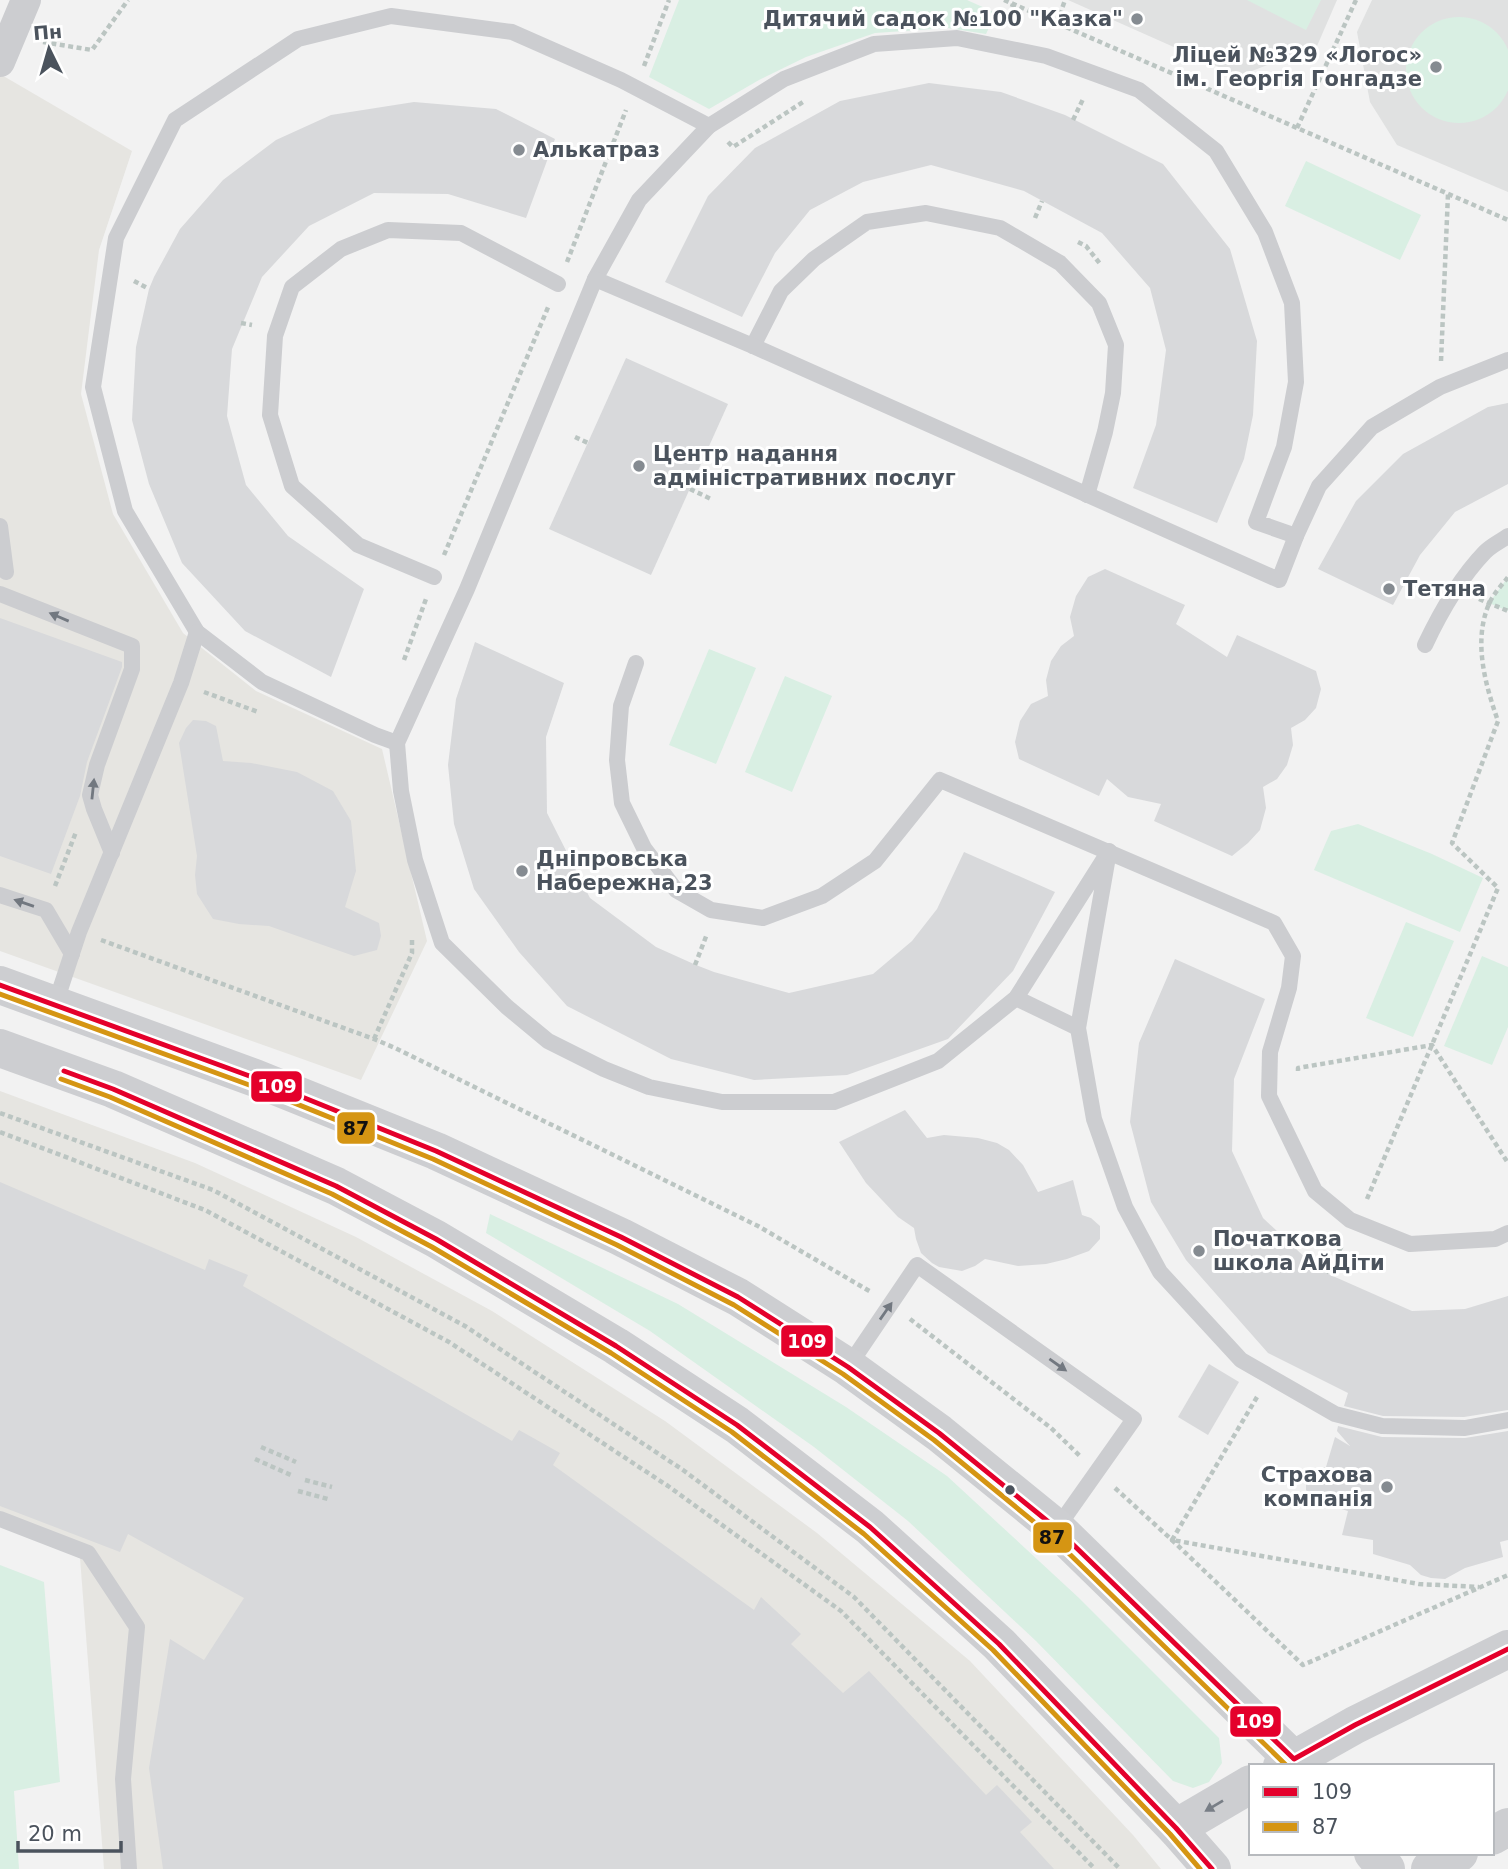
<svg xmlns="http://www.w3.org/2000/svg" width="1508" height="1869" font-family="'DejaVu Sans',sans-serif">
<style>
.commercial{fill:#e6e5e1}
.education{fill:#e0e1e1}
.green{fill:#d9efe3}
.building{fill:#d8d9db}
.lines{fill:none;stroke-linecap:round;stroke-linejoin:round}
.path{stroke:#bbc5c2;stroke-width:4.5;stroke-dasharray:5 3.5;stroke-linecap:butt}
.lane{stroke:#cccdd0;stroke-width:16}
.street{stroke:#cccdd0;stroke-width:30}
.secondary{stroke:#cdced1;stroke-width:38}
.bus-1-casing{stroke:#fff;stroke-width:10}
.bus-2-casing{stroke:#fff;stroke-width:10}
.bus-1{stroke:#e4002b;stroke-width:5}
.bus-2{stroke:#d59513;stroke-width:5}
.oneway{fill:#727880}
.oneway2{fill:#787e86}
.poi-dot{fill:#858b91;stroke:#fff;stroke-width:2.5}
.bus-dot{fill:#4b535d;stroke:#fff;stroke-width:2.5}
.labels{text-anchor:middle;stroke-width:6;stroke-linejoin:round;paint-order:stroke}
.poi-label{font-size:21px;font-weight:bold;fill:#4b535d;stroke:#fff;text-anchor:start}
.line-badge{stroke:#fff;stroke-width:2.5}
.badge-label{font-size:19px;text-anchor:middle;font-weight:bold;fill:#fff}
.pale-badge-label{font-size:19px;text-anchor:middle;font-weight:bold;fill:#111}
</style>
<rect width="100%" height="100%" fill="#f2f2f2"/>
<!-- commercial -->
<g class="commercial">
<polygon points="0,74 132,151 99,250 81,394 113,514 183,633 256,691 382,749 427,941 361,1080 0,951"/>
<polygon points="0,1091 195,1163 356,1237 492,1311 665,1421 817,1533 970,1661 1133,1835 1161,1869 104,1869 80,1558 0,1524"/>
</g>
<!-- education -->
<g class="education">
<polygon points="1068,0 1337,0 1317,46 1239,76"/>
<polygon points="1372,0 1508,0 1508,192 1397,145 1370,102 1357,32"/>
</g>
<!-- green -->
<g class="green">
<polygon points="679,0 967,0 996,13 986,34 948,28 875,33 806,57 759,80 709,109 649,77"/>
<polygon points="1247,0 1321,0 1306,30"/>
<circle cx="1459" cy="70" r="53"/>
<polygon points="1306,161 1421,215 1400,260 1285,206"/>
<polygon points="1508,577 1508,611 1489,603"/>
<polygon points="709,649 756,668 716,764 669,745"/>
<polygon points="785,676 832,696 792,792 745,772"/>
<polygon points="1358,824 1432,854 1483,878 1460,932 1314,870 1331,831"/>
<polygon points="1406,922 1454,941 1413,1037 1366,1018"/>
<polygon points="1482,956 1508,967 1508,1027 1492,1065 1444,1046"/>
<polygon points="490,1214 678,1304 846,1407 947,1476 1079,1598 1219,1738 1222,1763 1209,1782 1193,1788 1173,1781 1036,1641 908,1521 814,1447 650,1331 486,1233"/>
<polygon points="0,1565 44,1582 60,1782 14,1791 19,1869 0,1869"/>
</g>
<!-- building -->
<g class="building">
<polygon points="929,83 1001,92 1065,115 1163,164 1230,249 1257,341 1253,415 1244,459 1217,523 1133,488 1156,425 1166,350 1150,288 1102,233 1024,191 931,165 863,182 810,210 775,253 742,317 665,282 708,196 755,148 840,101"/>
<polygon points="414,102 496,109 555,139 526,218 448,194 374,193 309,226 262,277 232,349 227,416 246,485 288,536 364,589 331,677 245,631 182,563 149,484 132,420 136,347 149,289 154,277 180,229 223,180 276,140 331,115"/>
<polygon points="626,358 728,404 651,575 549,529"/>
<polygon points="1508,403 1508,484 1455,512 1420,555 1393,605 1318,569 1356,501 1403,454 1488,407"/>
<polygon points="1105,569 1185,605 1176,624 1227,657 1237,635 1316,671 1321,689 1316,708 1305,720 1291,728 1293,745 1287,765 1277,779 1263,787 1266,808 1260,830 1248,843 1232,856 1154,821 1161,804 1128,797 1107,779 1099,796 1019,759 1015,742 1020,721 1031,704 1048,696 1046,680 1051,661 1061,646 1074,636 1070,617 1076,596 1088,577"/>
<polygon points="0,618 122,662 122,667 87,762 80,796 51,874 0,856"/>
<polygon points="475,642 564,683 546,737 547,813 590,898 656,947 696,965 714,972 789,993 873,974 912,941 937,909 964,852 1055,892 1013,971 948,1039 847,1075 754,1080 671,1059 567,1006 519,952 474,889 454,824 448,765 456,699"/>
<polygon points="193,720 206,721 216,726 223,761 251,763 297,772 333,791 351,821 356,871 345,907 379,923 381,936 377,950 354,956 269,926 239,924 213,919 197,894 195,875 197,856 179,743 186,728"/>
<polygon points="1175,959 1265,999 1234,1079 1232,1151 1263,1218 1312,1264 1326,1273 1412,1311 1465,1309 1508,1296 1508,1410 1464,1417 1383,1416 1344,1406 1348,1393 1268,1353 1186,1260 1151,1202 1130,1122 1139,1043"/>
<polygon points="905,1110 927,1138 944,1135 978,1138 997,1143 1009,1150 1023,1165 1038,1192 1073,1180 1082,1215 1091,1218 1100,1226 1100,1239 1089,1251 1067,1259 1046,1264 1018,1266 985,1259 975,1266 962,1271 939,1267 932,1263 921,1253 916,1239 914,1228 898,1217 866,1183 839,1142"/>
<polygon points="0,1182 205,1270 209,1259 248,1275 243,1286 512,1441 519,1430 560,1453 553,1465 754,1610 761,1597 801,1634 791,1644 843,1693 869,1671 986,1795 997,1785 1032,1822 1020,1832 1054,1869 163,1869 149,1768 170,1639 204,1660 244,1598 128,1534 120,1552 0,1506"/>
<polygon points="1209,1364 1239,1382 1208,1435 1178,1417"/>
<polygon points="1338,1426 1382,1437 1465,1438 1508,1431 1508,1540 1500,1542 1503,1557 1465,1568 1445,1579 1431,1578 1421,1575 1410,1565 1373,1554 1373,1540 1342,1535 1348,1511 1315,1501 1306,1490 1306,1479 1312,1470 1326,1467 1335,1437 1350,1446 1337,1431"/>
</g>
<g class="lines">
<!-- path -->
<g class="path">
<polyline points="1004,0 1508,220"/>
<polyline points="1006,23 1013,4"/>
<polyline points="1057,23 1065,0"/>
<polyline points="43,42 92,50 128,0"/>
<polyline points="644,66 669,0"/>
<polyline points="1073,120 1084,97"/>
<polyline points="1297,128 1356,0"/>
<polyline points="728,142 733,147 803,102"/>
<polyline points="1035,218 1042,201"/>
<polyline points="1078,242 1086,246 1101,265"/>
<polyline points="567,262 626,110"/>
<polyline points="134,281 149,289"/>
<polyline points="241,323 252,325"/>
<polyline points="1441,361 1448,194"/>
<polyline points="575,437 588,443"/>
<polyline points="690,489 711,499"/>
<polyline points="444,555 549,305"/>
<polyline points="1479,599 1508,611"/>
<polyline points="404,660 426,599"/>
<polyline points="204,692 258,712"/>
<polyline points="55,886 76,832"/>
<polyline points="101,940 374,1039 395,1048 758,1226 871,1292"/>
<polyline points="695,965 707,934"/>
<polyline points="374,1039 412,953 412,939"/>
<polyline points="1298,1071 1298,1068 1432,1045 1508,1163"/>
<polyline points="0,1113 213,1190 465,1326 683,1470 854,1597 1120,1869"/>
<polyline points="0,1132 205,1210 449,1342 668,1486 841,1611 1095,1869"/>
<path d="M1367,1199L1498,888L1452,843L1498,721C1485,684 1473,641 1489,604C1493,594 1502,585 1508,577"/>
<polyline points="1326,1273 1343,1244"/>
<polyline points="910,1319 1051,1428 1080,1456"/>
<polyline points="1257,1397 1172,1540 1419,1584 1479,1587"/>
<polyline points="261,1447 296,1462"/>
<polyline points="255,1459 293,1476"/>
<polyline points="305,1480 332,1487"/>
<polyline points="1115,1488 1172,1540 1303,1665 1508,1575"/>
<polyline points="298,1491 328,1499"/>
</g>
<!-- lane -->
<g class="lane">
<polyline points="595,279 639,200 709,126 784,79 874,44 957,38 1046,56 1139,90 1216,151 1265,232 1292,303 1296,382 1284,447 1256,522 1296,536"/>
<polyline points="753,346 781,291 814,259 867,222 926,213 1000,228 1060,263 1099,303 1116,345 1113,393 1105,432 1087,495"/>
<polyline points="1508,360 1440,387 1372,427 1319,486 1296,536 1279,580 753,346 595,279 467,589 397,743 401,791 415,860 442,943 507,1007 548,1041 604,1069 649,1087 722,1102 834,1102 938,1061 1016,998 1109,851 1078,1028 1094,1119 1125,1207 1160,1272 1241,1360 1335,1414 1382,1426 1465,1428 1508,1420"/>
<polyline points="0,526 6,572"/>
<polyline points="434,577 358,545 292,486 270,415 275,336 292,287 341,249 388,230 461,233 558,284"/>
<polyline points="0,594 132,646 132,669 97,765 90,795 94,809 112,853"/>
<path d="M1425,645C1441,611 1459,579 1485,552C1492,545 1501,541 1508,536"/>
<polyline points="636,663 621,706 617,760 622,803 644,848 676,890 711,910 763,918 822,896 875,861 940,780 1274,923 1293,956 1289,988 1270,1052 1269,1096 1315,1191 1350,1220 1410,1244 1495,1239 1508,1233"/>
<polyline points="397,743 375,735 262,682 197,632 125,511 93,387 116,238 175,120 298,39 391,16 512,32 621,80 709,126"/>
<polyline points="0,895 46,910 72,954"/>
<polyline points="1016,998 1078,1028"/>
<polyline points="55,1005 79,932 181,683 197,632"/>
<polyline points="848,1367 917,1265 1134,1419 1057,1528"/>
<polyline points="0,1519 88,1553 137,1627 123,1779 129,1869"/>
</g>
<!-- street -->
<polyline class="street" points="0,62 26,0"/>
<!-- secondary -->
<g class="secondary">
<polyline points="0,985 255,1078 436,1151 621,1237 738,1297 848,1367 939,1433 1056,1528 1300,1766"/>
<polyline points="0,1048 113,1089 336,1186 436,1239 616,1346 737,1425 870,1527 999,1644 1176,1828 1212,1869"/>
<polyline points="1282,1766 1355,1725 1508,1649"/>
<polyline points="1176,1828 1251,1784"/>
<polyline points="1492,1836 1508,1827"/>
<polyline points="1373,1853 1386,1869"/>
<polyline points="1430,1869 1459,1853"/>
</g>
<!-- bus-1 casing -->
<g class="bus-1-casing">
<g id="bus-1">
<polyline points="0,985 255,1078 436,1151 621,1237 738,1297 848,1367 939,1433 1056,1528 1294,1759 1355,1725 1508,1649"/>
<polyline points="64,1071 113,1089 336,1186 436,1239 616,1346 737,1425 870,1527 999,1644 1176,1828 1212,1869"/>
</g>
</g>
<!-- bus-2 casing -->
<g class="bus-2-casing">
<g id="bus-2">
<polyline points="0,994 252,1086 433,1159 617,1245 734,1305 843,1374 934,1440 1050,1535 1287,1766"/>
<polyline points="61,1079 110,1097 332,1194 432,1247 611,1353 732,1432 864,1534 993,1650 1170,1834 1200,1869"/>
</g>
</g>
<!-- bus-1 -->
<use href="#bus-1" class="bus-1"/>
<!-- bus-2 -->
<use href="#bus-2" class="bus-2"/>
</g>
<!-- one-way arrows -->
<defs><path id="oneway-solid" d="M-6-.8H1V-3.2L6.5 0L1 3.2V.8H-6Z" transform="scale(1.75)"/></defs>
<g class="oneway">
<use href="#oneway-solid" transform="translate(59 617) rotate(-157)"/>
<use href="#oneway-solid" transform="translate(93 789) rotate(-84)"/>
<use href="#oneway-solid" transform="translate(24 903) rotate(-161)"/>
<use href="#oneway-solid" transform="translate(886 1311) rotate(-55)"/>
<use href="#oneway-solid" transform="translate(1058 1365) rotate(35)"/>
</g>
<use class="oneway2" href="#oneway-solid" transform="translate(1214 1806) rotate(149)"/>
<!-- markers -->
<g class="poi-dot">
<circle cx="1137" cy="19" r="7"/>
<circle cx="1436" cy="67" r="7"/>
<circle cx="519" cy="150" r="7"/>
<circle cx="639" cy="466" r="7"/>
<circle cx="1389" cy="589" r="7"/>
<circle cx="522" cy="871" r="7"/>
<circle cx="1199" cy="1251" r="7"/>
<circle cx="1387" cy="1487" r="7"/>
</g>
<circle class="bus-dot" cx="1010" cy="1490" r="6"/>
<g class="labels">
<!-- poi labels -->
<g class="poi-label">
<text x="1123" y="26" text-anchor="end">Дитячий садок №100 "Казка"</text>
<text x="1422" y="62" text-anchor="end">Ліцей №329 «Логос»<tspan x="1422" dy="24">ім. Георгія Гонгадзе</tspan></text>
<text x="533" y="157">Алькатраз</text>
<text x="653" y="461">Центр надання<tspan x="653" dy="24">адміністративних послуг</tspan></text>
<text x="1403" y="596">Тетяна</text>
<text x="536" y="866">Дніпровська<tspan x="536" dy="24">Набережна,23</tspan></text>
<text x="1213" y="1246">Початкова<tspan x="1213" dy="24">школа АйДіти</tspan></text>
<text x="1373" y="1482" text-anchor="end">Страхова<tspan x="1373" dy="24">компанія</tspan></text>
</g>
</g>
<g class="line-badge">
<rect x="250" y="1070" width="53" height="33" rx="7" fill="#e4002b"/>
<rect x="336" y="1111" width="40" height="34" rx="7" fill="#d59513"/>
<rect x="780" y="1324" width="54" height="34" rx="7" fill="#e4002b"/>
<rect x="1032" y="1521" width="41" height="33" rx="7" fill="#d59513"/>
<rect x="1229" y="1705" width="53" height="33" rx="7" fill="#e4002b"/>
</g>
<g class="badge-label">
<text x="277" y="1093">109</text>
<text x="807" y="1348">109</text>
<text x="1255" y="1728">109</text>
</g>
<g class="pale-badge-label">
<text x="356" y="1135">87</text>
<text x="1052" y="1544">87</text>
</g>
<!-- legend -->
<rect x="1249" y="1764" width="245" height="91" fill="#ffffff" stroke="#b7babe" stroke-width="2"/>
<rect x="1263" y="1787" width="35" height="10" fill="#e4002b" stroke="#b7babe" stroke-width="2"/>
<text x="1312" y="1799" font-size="21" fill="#4b535d">109</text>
<rect x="1263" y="1822" width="35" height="10" fill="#d59513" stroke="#b7babe" stroke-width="2"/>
<text x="1312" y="1834" font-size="21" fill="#4b535d">87</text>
<!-- north arrow -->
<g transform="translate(49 49) rotate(355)" stroke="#ffffff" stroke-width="5" paint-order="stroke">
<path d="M0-5L12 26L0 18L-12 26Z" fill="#4b535d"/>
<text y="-10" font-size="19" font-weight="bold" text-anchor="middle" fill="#4b535d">Пн</text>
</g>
<!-- scale -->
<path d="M18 1841v10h103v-10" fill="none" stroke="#4b535d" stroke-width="3.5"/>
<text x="28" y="1841" font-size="21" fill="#4b535d" stroke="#ffffff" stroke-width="5" paint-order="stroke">20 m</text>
</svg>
